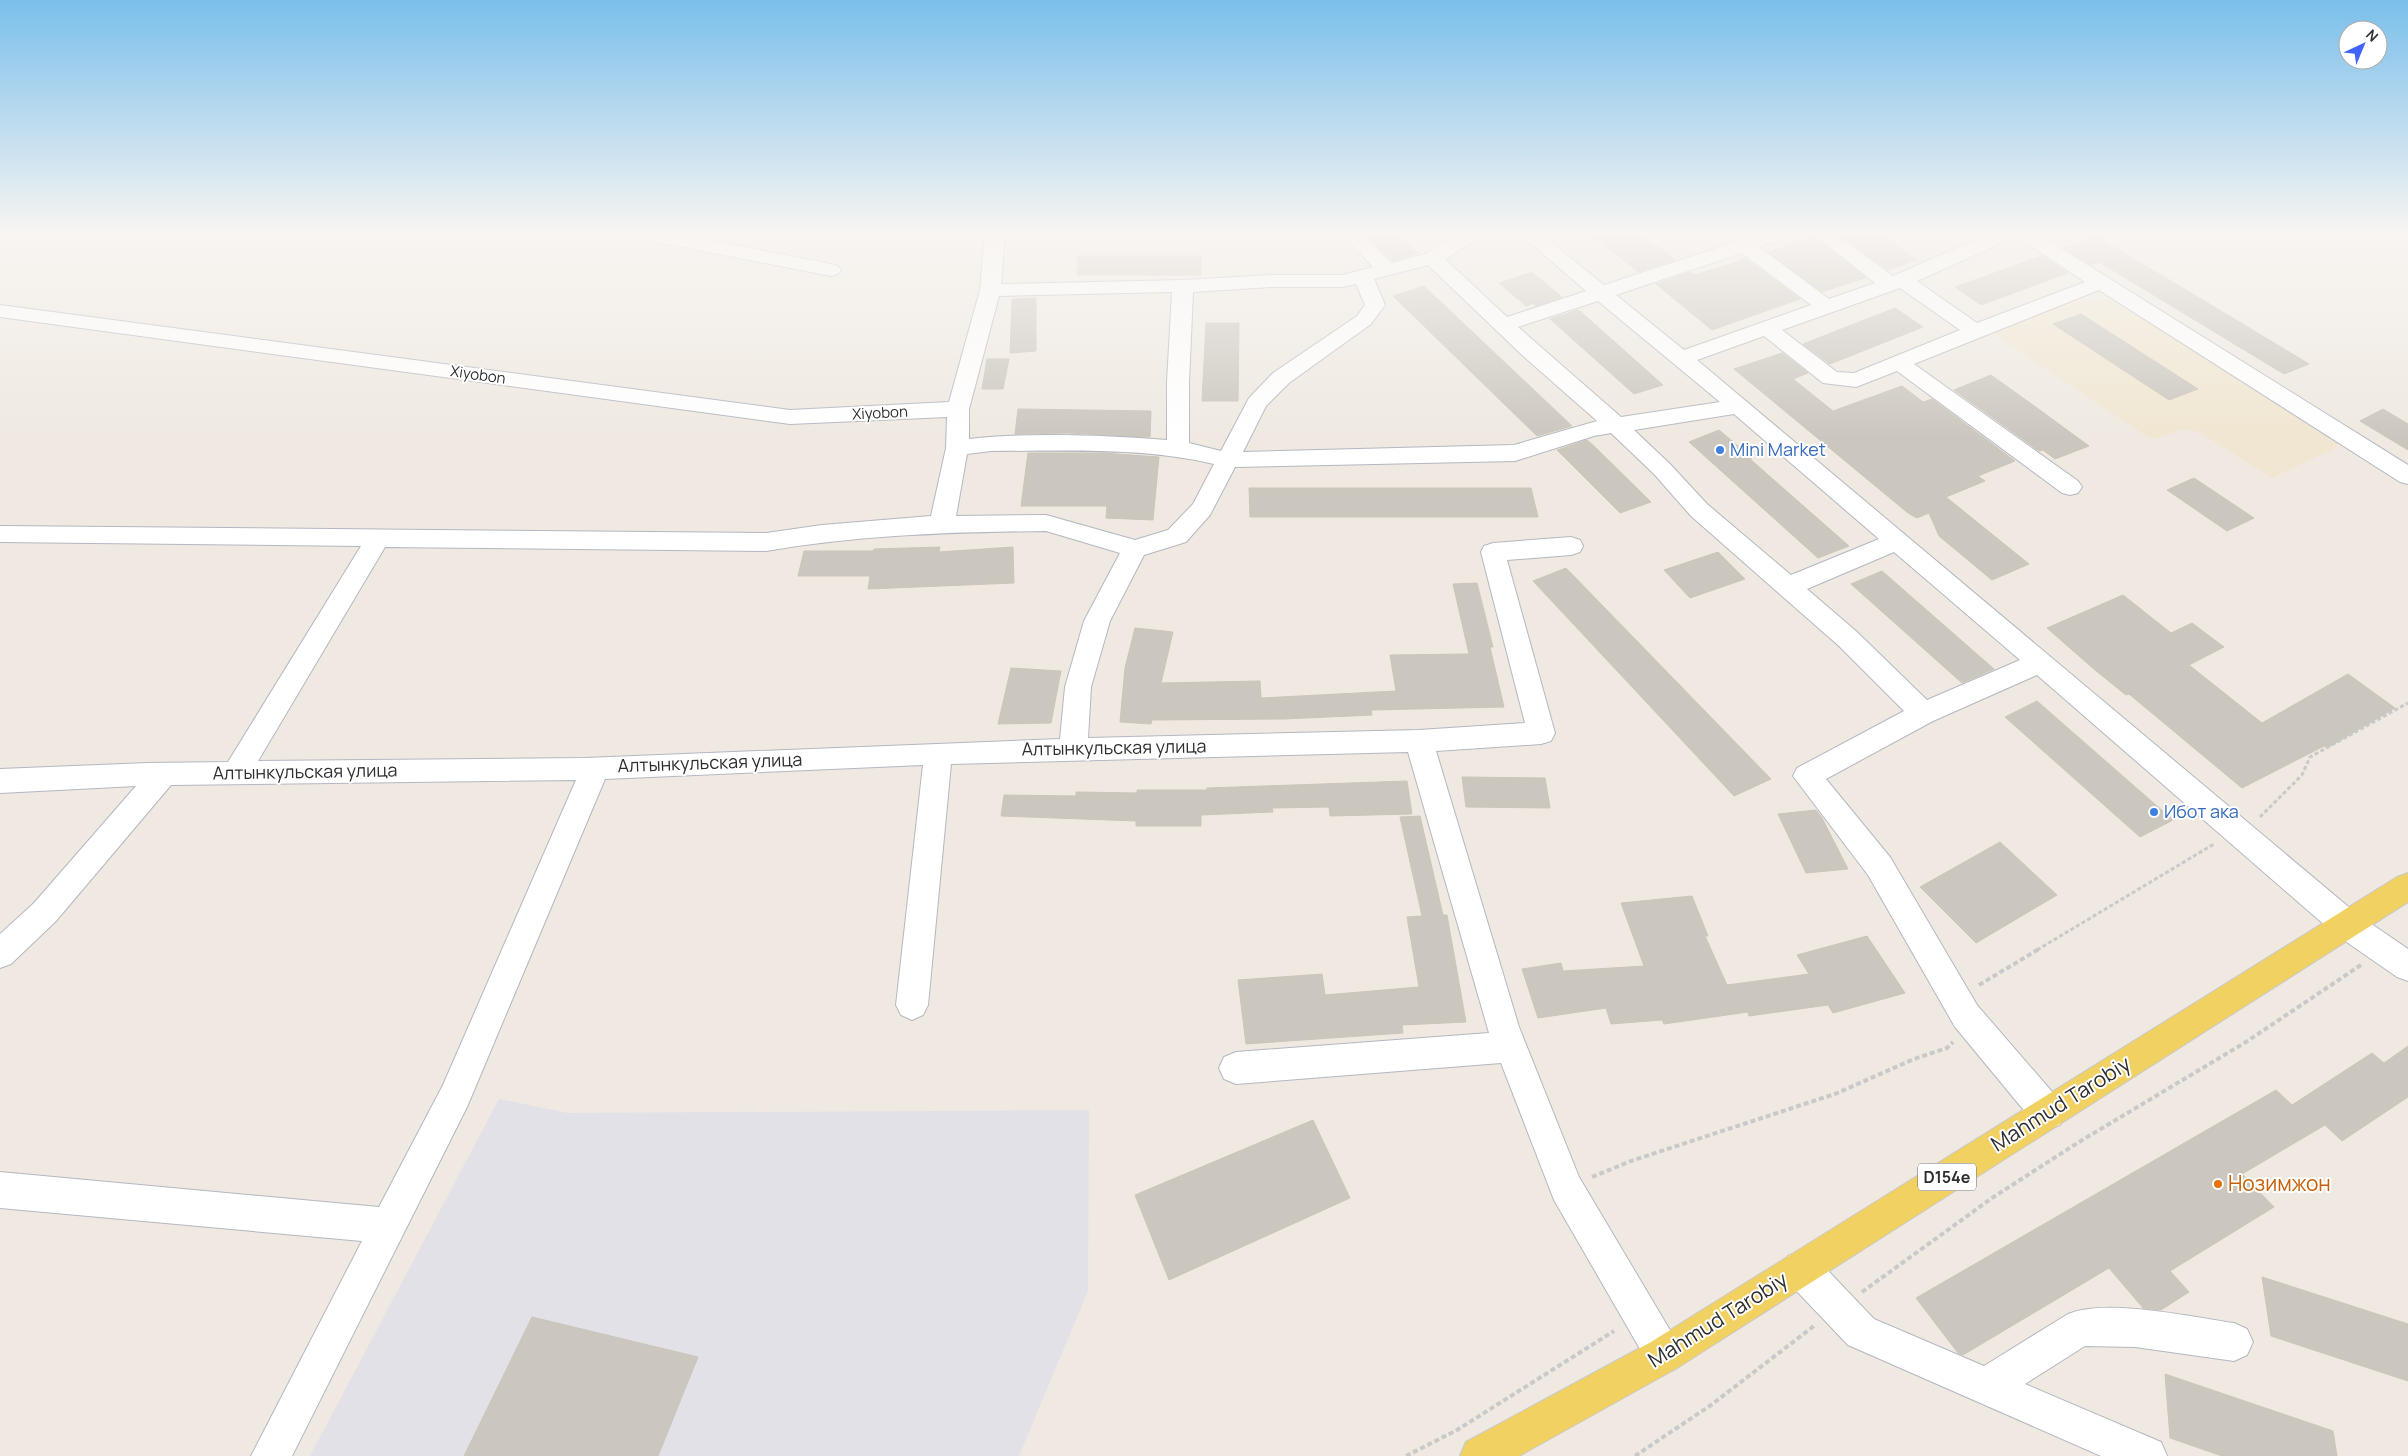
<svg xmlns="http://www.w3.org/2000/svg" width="2408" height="1456" font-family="Manrope,sans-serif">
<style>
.industrial{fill:#e3e1e8}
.education{fill:#f0e6d1}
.building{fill:#cbc7bf;stroke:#cbc5ba}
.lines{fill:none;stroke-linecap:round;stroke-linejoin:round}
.minor-casing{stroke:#b4b7c1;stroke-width:2}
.major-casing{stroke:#c9c9c9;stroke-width:2}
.path-far1{stroke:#c9c9c9;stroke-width:3;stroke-dasharray:4 2.5;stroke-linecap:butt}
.path{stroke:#c9c9c9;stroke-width:4;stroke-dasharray:5 3;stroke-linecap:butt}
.minor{fill:#fff;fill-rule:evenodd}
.major{fill:#f2d163;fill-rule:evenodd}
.shop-dot{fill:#3f7fe0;stroke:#fff;stroke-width:2}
.food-dot{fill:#e8710a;stroke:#fff;stroke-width:2}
.labels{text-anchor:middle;stroke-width:4;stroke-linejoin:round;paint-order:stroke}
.far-street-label{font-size:15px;fill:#2e2e2e;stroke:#fff}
.shield{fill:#fff;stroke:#6d6d6d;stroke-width:1}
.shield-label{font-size:16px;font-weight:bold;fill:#2e2e2e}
.shop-label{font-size:18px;fill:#366cbe;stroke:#fff;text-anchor:start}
.street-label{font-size:18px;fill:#2e2e2e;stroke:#fff}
.near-street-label{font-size:21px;fill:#2e2e2e;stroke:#fff}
.near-food-label{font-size:21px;fill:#c56008;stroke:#fff;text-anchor:start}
</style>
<rect width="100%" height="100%" fill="#efe9e1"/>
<!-- industrial -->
<polygon class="industrial" points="499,1099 568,1113 1089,1110 1088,1291 1019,1456 310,1456"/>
<!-- education -->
<polygon class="education" points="2094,296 2111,300 2142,318 2326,436 2337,443 2337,447 2272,478 2199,432 2184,429 2154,439 2145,435 1996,336 1995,331"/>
<!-- building -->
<g class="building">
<polygon points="1365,234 1395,234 1418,253 1393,261"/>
<polygon points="1591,234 1636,234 1655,247 1658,246 1675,260 1638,272"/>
<polygon points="1839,234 1880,234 1917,260 1888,270"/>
<polygon points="2095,236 2198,297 2309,364 2284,374 2099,262 2091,265 2064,248"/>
<polygon points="1814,237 1865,277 1865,278 1822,292 1768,252"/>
<polygon points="1078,256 1201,256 1201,275 1077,275"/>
<polygon points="2042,256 2068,273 1981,305 1955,287"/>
<polygon points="1746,259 1800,299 1712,330 1656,284 1691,272 1694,275"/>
<polygon points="1532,272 1562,297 1536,306 1533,303 1526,306 1499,283"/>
<polygon points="1424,286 1572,426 1537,436 1393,296"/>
<polygon points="1036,298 1036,351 1010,353 1012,299"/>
<polygon points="1895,308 1923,327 1830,364 1803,344"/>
<polygon points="1578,310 1581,312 1663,385 1634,394 1550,319"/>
<polygon points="2081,314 2198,389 2169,400 2053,324"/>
<polygon points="1206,323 1239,323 1238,401 1202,401"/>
<polygon points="1782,353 1808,373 1793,379 1833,411 1902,386 1923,402 1932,399 2015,461 1978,476 1985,481 1946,497 2029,564 1992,580 1939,536 1929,513 1917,518 1908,513 1734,369"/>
<polygon points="987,359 1009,359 1003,389 982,389"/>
<polygon points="1991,375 2037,408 2089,446 2055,459 2043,450 2039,451 1954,390"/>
<polygon points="1018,409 1151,411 1150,437 1068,433 1015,434"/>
<polygon points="2383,409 2408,424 2408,450 2360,421"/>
<polygon points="1719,430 1752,458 1750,459 1849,546 1818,558 1689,442"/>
<polygon points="1587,440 1595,447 1651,502 1620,513 1557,450"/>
<polygon points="1028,453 1103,453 1159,457 1153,520 1106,518 1107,506 1021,506"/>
<polygon points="2194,478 2254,518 2227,531 2167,490"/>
<polygon points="1249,488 1531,488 1538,517 1250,517"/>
<polygon points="940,547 939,552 1013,547 1014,583 868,589 870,576 798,576 804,551 873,551 874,549"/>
<polygon points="1718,552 1745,579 1690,598 1664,570"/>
<polygon points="1566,568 1771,779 1734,796 1533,581"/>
<polygon points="1882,571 1994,669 1962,683 1851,584"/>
<polygon points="1477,583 1493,647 1490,647 1504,707 1371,710 1372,715 1284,719 1152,720 1151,724 1120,722 1125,668 1135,628 1173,632 1161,683 1260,681 1261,698 1396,691 1390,655 1469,654 1453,584"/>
<polygon points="2123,595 2171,633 2192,623 2224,647 2189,665 2262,723 2348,674 2395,708 2327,748 2324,746 2242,788 2129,694 2126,695 2095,670 2047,628"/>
<polygon points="1011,668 1061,671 1051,723 998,724"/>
<polygon points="2037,701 2173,820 2140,837 2005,717"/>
<polygon points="1462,777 1545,778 1550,808 1466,807"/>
<polygon points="1407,781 1412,814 1330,816 1329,807 1272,808 1273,812 1201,815 1201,826 1136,826 1136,821 1001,816 1004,795 1076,796 1076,792 1137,793 1137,790 1207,790 1207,788"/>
<polygon points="1816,810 1822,818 1848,869 1806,873 1778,814"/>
<polygon points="1420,816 1443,915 1447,915 1466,1022 1402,1025 1403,1033 1246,1044 1238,980 1322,974 1325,995 1419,987 1407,917 1422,916 1400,817"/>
<polygon points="2000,842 2057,895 1976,943 1920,887"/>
<polygon points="1692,896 1708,936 1705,936 1727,985 1809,974 1797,955 1867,936 1905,993 1833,1013 1828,1005 1749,1016 1748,1012 1664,1024 1662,1020 1611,1024 1606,1008 1538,1018 1522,969 1561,963 1563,971 1644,966 1621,903"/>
<polygon points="2408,1046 2408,1097 2342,1141 2325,1125 2242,1174 2274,1207 2170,1271 2189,1292 2161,1310 2143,1308 2109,1268 1963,1355 1958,1353 1916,1298 2276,1090 2292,1105 2372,1053 2384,1063"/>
<polygon points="1313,1120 1350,1198 1169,1280 1135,1195"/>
<polygon points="2262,1277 2408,1324 2408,1381 2271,1336"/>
<polygon points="532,1317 698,1357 658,1456 464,1456"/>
<polygon points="2165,1374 2333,1431 2337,1456 2222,1456 2170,1438"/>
</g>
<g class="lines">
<!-- minor casing -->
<g class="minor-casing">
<g id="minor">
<polygon points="638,234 679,234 831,264 838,266 841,270 838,274 831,276 647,240 640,238"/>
<path d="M985,234H1005L1001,284L1183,280L1271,275H1342L1373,267L1341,234H1362L1391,263L1425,254L1458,234H1482L1480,238L1445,259L1507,317L1586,291L1520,234H1541L1604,285L1760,234H1790L1788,238L1759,247L1829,299L1875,283L1813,234H1835L1893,276L1989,234H2038L2408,465V484L2400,482L2099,290L1914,364L2078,481L2082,487L2078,493L2070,495L2062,493L1897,371L1856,387L1823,383L1764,336L1697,360L2357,914L2408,949V981L2397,977L2335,934L2037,675L1933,721L1826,779L1890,857L1977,1005L2060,1101L2065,1113L2060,1125L2048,1129L2036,1125L1955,1027L1868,875L1793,776L1797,768L1904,711L1839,646L1691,516L1654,474L1611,433L1594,436L1515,461L1235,467L1210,515L1186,542L1144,555L1110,621L1091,687L1088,738L1419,730L1525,723L1481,552L1484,546L1493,543L1571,537L1580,540L1583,546L1580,552L1571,555L1507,560L1555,733L1551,741L1541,744L1436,751L1519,1027L1579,1177L1677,1342L1683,1355L1677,1368L1664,1374L1651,1368L1554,1200L1501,1063L1236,1084L1224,1079L1219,1068L1224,1057L1236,1052L1489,1033L1408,752L951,764L928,1005L923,1015L912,1020L901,1015L896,1005L923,765L605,779L467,1107L292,1456H251L362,1241L0,1208V1172L379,1207L443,1085L576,780L171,785L56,921L11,964L0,968V934L34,903L136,786L0,793V769L148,763L228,762L361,546L0,542V526L766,533L822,525L931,516L946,448L947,417L790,424L0,317V305L790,410L949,402L980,290ZM2015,235L2085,282L1977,323L1917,281L2013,238ZM1742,253L1811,305L1684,350L1616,295ZM1428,265L1521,354L1597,421L1514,445L1243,452L1266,406L1289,383L1371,324L1385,305L1374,279ZM1356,284L1365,305L1357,316L1273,373L1249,398L1221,451L1189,443V382L1193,292L1271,287H1342ZM1900,288L1960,330L1854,373L1837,372L1782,330ZM1172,292L1167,382V440C1104,435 1031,432 969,439V409L999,296ZM1598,301L1720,402L1621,417L1518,327ZM1734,414L1879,539L1791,575L1707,504L1670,464L1634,430ZM991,451C1065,451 1141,447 1214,464L1193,504L1168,530L1135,540L1046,515L956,516L967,454ZM1046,531L1120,553L1084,621L1065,687L1060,739L585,758L258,761L385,547L766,551C859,535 952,532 1046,531ZM1894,552L2020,660L1927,700L1857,632L1807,589Z"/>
<path d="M1801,1251L1814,1256L1874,1319L1984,1366L2068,1314C2107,1298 2191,1317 2234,1323L2247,1329L2253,1342L2247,1355L2234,1361L2135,1347L2085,1346L2025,1384L2161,1442L2167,1456H2101L1848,1345L1788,1282L1783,1269L1788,1256Z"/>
</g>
</g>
<!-- major casing -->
<g class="major-casing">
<polygon id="major" points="2408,873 2408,902 1677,1368 1519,1456 1460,1456 1466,1442 1651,1342 2397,877"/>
</g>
<!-- path-far1 -->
<g class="path-far1">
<polyline points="2260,817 2302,775 2310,757 2408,703"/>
<polyline points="2037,950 2214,844"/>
</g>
<!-- path -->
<g class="path">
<polyline points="1979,985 2039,949"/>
<polyline points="1592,1177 1631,1161 1835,1094 1914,1059 1947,1048 1953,1042"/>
<polyline points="1862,1292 1992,1198 2079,1142 2246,1042 2361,965"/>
<polyline points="1406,1456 1457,1430 1614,1331"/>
<polyline points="1635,1456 1711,1405 1814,1326"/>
</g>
<!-- minor -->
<use href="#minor" class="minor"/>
<!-- major -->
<use href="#major" class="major"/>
</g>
<!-- sky -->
<linearGradient id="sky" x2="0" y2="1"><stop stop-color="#7abfeb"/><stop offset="0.53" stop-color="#f8f5f2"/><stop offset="1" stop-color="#f8f5f2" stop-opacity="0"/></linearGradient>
<rect width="2408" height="438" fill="url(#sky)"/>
<!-- markers -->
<g class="shop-dot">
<circle cx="1720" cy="450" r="5"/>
<circle cx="2154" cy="812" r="5"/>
</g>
<circle class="food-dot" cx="2218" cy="1184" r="5"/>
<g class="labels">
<!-- far-street labels -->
<g class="far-street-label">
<text transform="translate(478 375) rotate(8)" y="5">Xiyobon</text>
<text transform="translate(880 413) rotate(-3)" y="5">Xiyobon</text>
</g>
<!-- shield labels -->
<rect class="shield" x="1918" y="1163.5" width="58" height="27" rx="4"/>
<g class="shield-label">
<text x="1947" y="1183">D154e</text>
</g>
<!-- shop labels -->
<g class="shop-label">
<text x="1730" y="456">Mini Market</text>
<text x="2164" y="818">Ибот ака</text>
</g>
<!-- street labels -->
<g class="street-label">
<text transform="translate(1114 748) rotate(-1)" y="6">Алтынкульская улица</text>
<text transform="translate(710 763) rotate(-2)" y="6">Алтынкульская улица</text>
<text transform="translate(305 772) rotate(-1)" y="6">Алтынкульская улица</text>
</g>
<!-- near-street labels -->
<g class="near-street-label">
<text transform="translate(2061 1104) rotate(-32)" y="7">Mahmud Tarobiy</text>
<text transform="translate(1718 1320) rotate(-32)" y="7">Mahmud Tarobiy</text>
</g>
<!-- near-food labels -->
<g class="near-food-label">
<text x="2228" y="1191">Нозимжон</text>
</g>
</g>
<!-- north arrow -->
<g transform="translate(2363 45) rotate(44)"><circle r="24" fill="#ffffff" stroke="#ababab"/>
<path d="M0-4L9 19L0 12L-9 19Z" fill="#4264fb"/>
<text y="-8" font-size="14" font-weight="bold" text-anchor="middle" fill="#2e2e2e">N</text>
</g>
</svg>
